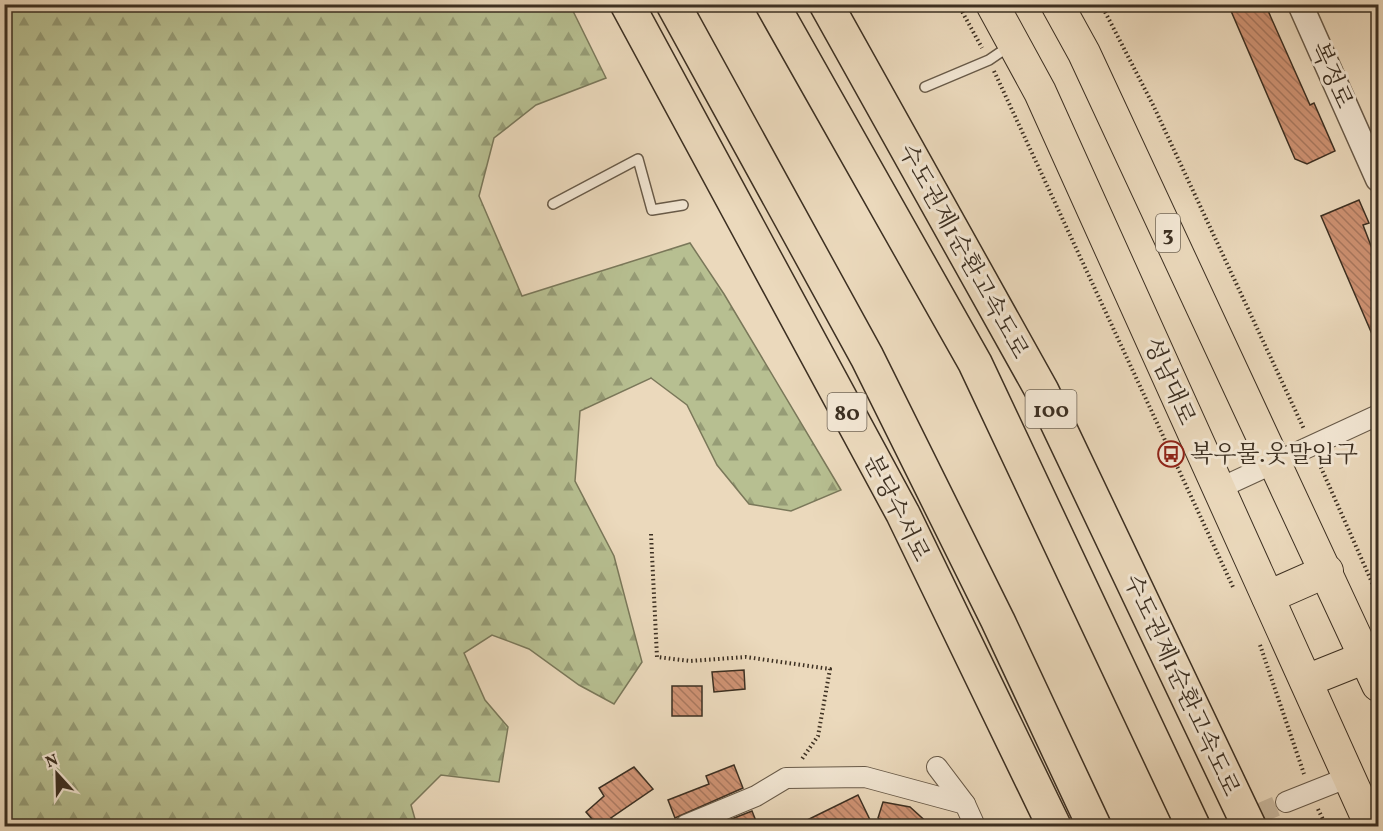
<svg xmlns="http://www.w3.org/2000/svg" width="1383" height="831" font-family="Vollkorn,'Noto Serif KR',serif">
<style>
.forest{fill:url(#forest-firs);stroke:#7a785a;stroke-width:1.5}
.building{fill:url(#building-back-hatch);stroke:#3d3022;stroke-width:1.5}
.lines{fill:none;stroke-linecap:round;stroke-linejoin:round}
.minor-tunnel{stroke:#c8b79d;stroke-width:20;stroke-dasharray:20 10;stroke-linecap:butt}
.service-casing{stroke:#685a48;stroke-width:12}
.minor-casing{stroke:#685a48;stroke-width:22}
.tertiary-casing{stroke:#685a48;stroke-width:27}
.primary-casing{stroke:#3d3022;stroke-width:34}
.trunk-casing{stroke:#3d3022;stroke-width:36}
.motorway-casing{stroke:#3d3022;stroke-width:36}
.path{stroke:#3d3022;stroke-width:4;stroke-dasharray:1.5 3;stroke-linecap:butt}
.service{stroke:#f2e6d3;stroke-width:9}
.minor{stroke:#f2e6d3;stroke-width:20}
.tertiary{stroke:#f2e6d3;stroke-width:24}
.primary{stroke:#ebd9bc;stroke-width:32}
.trunk{stroke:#ebd9bc;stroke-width:33}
.motorway{stroke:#ebd9bc;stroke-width:33}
.labels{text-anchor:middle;stroke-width:6;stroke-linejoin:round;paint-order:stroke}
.shield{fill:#f2e6d3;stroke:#736757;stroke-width:1.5}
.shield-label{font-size:22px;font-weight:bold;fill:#3d3022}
.street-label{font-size:24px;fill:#3d3022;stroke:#f2e6d3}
.poi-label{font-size:24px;fill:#3d3022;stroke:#f2e6d3;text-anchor:start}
</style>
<defs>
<pattern id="forest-firs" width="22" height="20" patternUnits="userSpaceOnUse" patternTransform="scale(1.5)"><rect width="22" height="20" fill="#b7bf91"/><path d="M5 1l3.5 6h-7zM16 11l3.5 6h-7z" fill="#969c76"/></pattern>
<pattern id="building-back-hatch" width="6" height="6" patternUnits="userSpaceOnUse" patternTransform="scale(1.5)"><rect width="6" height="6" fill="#cf9374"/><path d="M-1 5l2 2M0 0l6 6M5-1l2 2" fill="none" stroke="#a9785f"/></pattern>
</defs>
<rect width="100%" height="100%" fill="#ebd9bc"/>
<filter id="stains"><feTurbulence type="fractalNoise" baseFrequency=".00333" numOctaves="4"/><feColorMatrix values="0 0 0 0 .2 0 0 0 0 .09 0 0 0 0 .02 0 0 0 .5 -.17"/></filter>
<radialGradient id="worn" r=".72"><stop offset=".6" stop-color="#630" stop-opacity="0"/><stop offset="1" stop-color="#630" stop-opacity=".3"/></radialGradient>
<!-- forest -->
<polygon class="forest" points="5,4 570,5 606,78 536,105 494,138 479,196 522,296 690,243 724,294 841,490 791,511 749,504 717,465 687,405 651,378 580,411 575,481 614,556 642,662 614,704 579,685 529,649 492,635 464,653 485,700 508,727 499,782 441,775 411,805 417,826 5,826"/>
<!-- building -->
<g class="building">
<polygon points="1228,4 1265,4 1310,105 1314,103 1335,151 1307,164 1295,159"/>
<polygon points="1359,200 1369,223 1363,225 1378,264 1378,348 1321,216"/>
<polygon points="744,670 745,689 714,692 712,672"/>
<rect x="672" y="686" width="30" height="30"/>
<polygon points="734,765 743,788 675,818 668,800 709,784 706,776"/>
<polygon points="634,767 653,789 611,818 618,826 598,826 586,812 604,796 599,788"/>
<polygon points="858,795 871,822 862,826 795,826"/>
<polygon points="883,802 910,807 931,826 888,826 878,818"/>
<polygon points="752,811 758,826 726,826 724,822"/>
</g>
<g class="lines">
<!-- minor-tunnel -->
<polyline class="minor-tunnel" points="1230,826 1286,802"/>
<!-- service casing -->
<g class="service-casing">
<g id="service">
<polyline points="925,87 989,60 1011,45"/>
<polyline points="553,204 638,159 652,210 683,205"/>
</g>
</g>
<!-- minor casing -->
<g class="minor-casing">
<g id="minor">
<polyline points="1218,489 1378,415"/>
<polyline points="937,767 965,804 975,826"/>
<polyline points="1286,802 1349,777"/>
<polyline points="689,826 686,825 756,796 786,778 865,777 965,804"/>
</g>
</g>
<!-- tertiary casing -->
<g class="tertiary-casing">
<polyline id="tertiary" points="1300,4 1378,179"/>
</g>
<!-- primary casing -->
<g class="primary-casing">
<g id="primary">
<polyline points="992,4 1040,92 1371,826"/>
<polyline points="1057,4 1084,53 1378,685"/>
<polyline points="1268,597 1327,571"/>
<polyline points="1306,681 1366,657"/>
</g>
</g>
<!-- trunk casing -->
<g class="trunk-casing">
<g id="trunk">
<polyline points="627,4 903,514 1054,826"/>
<polyline points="673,4 867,357 998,621 1094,826"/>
</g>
</g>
<!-- motorway casing -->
<g class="motorway-casing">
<g id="motorway">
<polyline points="772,4 975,363 1193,826"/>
<polyline points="826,4 1042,391 1249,826"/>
</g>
</g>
<!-- path -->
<g class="path">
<polyline points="958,4 982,48"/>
<polyline points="1101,4 1154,107 1304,429"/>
<polyline points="994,71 1233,587"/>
<polyline points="1319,463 1378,596"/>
<polyline points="651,534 657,657 690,661 746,657 830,669 818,736 802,759"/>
<polyline points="1260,645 1304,774"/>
<polyline points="1318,809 1326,826"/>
<polyline points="43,826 104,826"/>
</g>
<!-- service -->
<use href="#service" class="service"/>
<!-- minor -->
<use href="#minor" class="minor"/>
<!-- tertiary -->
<use href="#tertiary" class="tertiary"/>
<!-- primary -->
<use href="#primary" class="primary"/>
<!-- trunk -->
<use href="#trunk" class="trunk"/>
<!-- motorway -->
<use href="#motorway" class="motorway"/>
</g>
<!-- icons -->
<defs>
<g id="bus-ring" transform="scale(1.35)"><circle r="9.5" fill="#f2e6d3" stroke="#8f2418" stroke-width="1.5"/><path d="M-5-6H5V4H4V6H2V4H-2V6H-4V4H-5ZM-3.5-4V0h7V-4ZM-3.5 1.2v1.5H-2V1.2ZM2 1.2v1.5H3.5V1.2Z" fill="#8f2418"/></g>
</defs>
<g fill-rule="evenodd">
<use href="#bus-ring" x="1171" y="454"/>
</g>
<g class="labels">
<!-- shield labels -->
<g class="shield">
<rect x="1156" y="214" width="24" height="38" rx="4.5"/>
<rect x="1025.5" y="390" width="51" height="38" rx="4.5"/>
<rect x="827.5" y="393" width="39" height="38" rx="4.5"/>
</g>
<g class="shield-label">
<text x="1168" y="241">3</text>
<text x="1051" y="417">100</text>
<text x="847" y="420">80</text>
</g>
<!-- street labels -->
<g class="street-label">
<text transform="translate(1332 75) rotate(66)" y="8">복정로</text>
<text transform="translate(964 251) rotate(61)" y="8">수도권제1순환고속도로</text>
<text transform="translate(1170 381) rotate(66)" y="8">성남대로</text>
<text transform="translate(897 508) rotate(63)" y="8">분당수서로</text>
<text transform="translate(1182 685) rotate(65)" y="8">수도권제1순환고속도로</text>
</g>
<!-- poi labels -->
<g class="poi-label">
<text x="1190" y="462">복우물.웃말입구</text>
</g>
</g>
<!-- margin -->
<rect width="1383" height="831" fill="none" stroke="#ebd9bc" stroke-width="24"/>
<rect x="6" y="6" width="1371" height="819" fill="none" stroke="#3d3022" stroke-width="3"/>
<rect x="12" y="12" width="1359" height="807" fill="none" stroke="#3d3022" stroke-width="1.5"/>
<!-- north arrow -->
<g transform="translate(57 774) rotate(338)" stroke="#f2e6d3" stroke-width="4.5" paint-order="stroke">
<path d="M0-4.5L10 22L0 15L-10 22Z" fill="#3d3022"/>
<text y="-9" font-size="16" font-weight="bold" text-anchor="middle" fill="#3d3022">N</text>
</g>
<rect width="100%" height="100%" filter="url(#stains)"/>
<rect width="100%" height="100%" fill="url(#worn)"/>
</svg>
